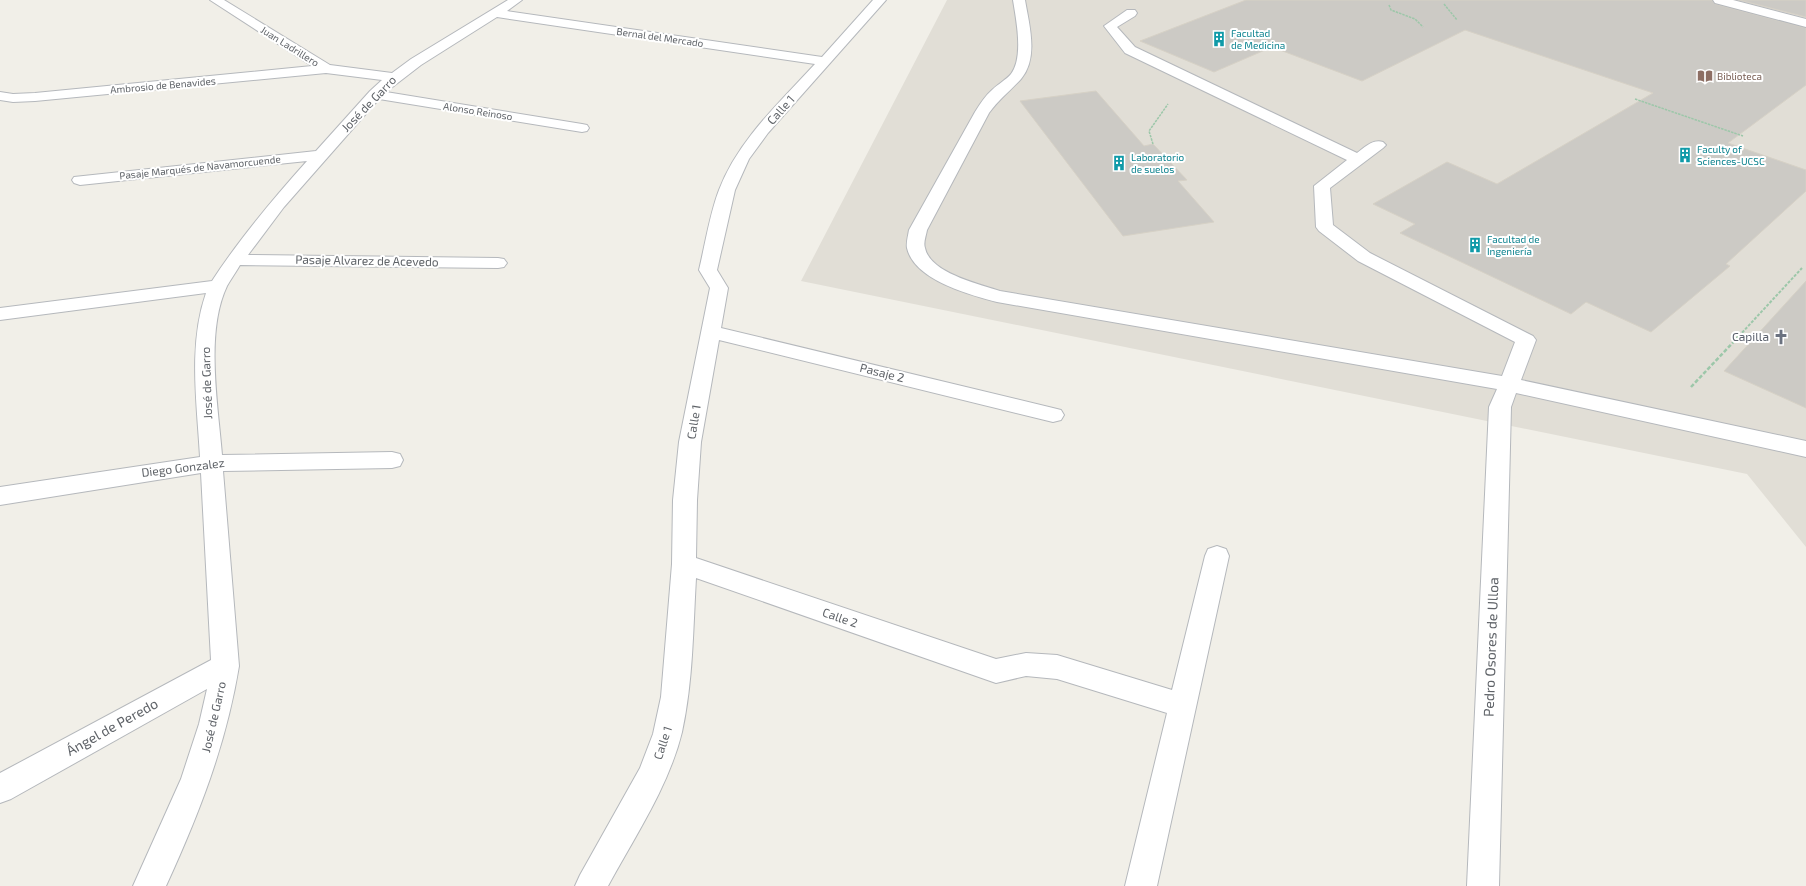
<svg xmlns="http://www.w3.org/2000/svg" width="1806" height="886" font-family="'Exo 2',sans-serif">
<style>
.education{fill:#e1ded6}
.building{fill:#cccac5;stroke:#d6d1c6}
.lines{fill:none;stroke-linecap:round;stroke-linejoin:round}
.minor-casing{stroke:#b5b8bc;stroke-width:2}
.path-far2{stroke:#9cc7a9;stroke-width:1.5;stroke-dasharray:2.5 1;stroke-linecap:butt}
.path-far1{stroke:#9cc7a9;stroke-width:2;stroke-dasharray:3 1.5;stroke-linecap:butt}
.path{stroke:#9cc7a9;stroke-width:2.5;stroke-dasharray:4 2;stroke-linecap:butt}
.minor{fill:#fff;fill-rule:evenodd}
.labels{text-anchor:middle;stroke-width:4;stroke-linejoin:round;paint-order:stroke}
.far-culture-label{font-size:10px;fill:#0d838f;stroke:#fff;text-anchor:start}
.far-street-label{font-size:10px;fill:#5f6368;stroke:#fff}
.far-education-label{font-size:10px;fill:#785e54;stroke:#fff;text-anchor:start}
.street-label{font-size:12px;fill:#5f6368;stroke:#fff}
.worship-label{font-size:12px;fill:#5b616d;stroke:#fff;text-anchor:end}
.near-street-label{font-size:14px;fill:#5f6368;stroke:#fff}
</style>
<rect width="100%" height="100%" fill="#f1efe8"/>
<!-- education -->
<polygon class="education" points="947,0 1806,0 1806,547 1747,474 801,281"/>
<!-- building -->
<g class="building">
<polygon points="1246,0 1712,0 1715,4 1806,28 1806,85 1728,143 1806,170 1806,191 1726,264 1730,266 1651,332 1586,302 1571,314 1400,233 1415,224 1373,204 1447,162 1497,184 1653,93 1465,30 1362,81 1272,47 1214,72 1140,41"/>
<polygon points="1739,0 1806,0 1806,17"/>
<polygon points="1096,91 1144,146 1153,144 1187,180 1178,181 1214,222 1123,236 1020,101"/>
<polygon points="1806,281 1806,408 1724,371"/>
</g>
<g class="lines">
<!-- minor casing -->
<g class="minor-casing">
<g id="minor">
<path d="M210,0H224L330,65L392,73L411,59L508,0H522L507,11L822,57L873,0H886L768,133L749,159L735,190L717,270L728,288L721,328L1053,408L1061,410L1064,415L1061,420L1053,422L719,340L701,442L697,500L696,558L996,659L1026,653L1057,655L1172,690L1205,556L1208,549L1217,546L1226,549L1229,556L1157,886H1125L1167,713L1057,679L1026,676L996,683L696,578C693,629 693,682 682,732C669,786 634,838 608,886H575L580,875L640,768L653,734L661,697L672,564L673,500L679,442L710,288L699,270C705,245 710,213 719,190C738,140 780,102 815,64L497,17L421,65L386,92L582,124L587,125L589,128L587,131L582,132L379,99L284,207L248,255L498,258L504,259L507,263L504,267L498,268L240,265C236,272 231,279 227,286C205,332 218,405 222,455L392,452L400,454L403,460L400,466L392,468L223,471L239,666C226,745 199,814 166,886H133L181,779L199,724L207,689L11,799L0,803V773L211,660L201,473L0,505V487L200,457C197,403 188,345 206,293L0,320V308L212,281C240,238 273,199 307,161L80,185L74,183L72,180L74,177L316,151L370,91L382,80L326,73L35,101L13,102L0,100V92L13,94L35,93L312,66Z"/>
<path d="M1013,0H1025C1029,24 1039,58 1021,79C1010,91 999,99 989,113L927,230C926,236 923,243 925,248C930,273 979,284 1000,291L1502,376L1515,342L1358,261L1319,231L1316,227L1314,186L1347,160L1125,53L1104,26L1127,10H1135L1137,13L1135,16L1117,27L1135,47L1357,153C1365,147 1373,139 1383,142L1386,145L1383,148L1330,188L1333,225L1370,253L1533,336L1536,340L1521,380L1806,441V457L1516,393L1511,407L1499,886H1467L1489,407L1497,389L997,302C970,295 914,280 907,248C906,243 908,236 909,230L975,112C980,104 985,96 992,90C998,84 1006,80 1011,74C1024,57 1016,19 1013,0Z"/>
<polygon points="1713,0 1733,0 1806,19 1806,27 1715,3"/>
</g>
</g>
<!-- path-far2 -->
<g class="path-far2">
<polyline points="1444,4 1457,20"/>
<polyline points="1389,5 1391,10 1415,19 1423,27"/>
<polyline points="1635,99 1743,136"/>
<polyline points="1153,144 1149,131 1168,104"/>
</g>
<!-- path-far1 -->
<polyline class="path-far1" points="1739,336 1802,268"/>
<!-- path -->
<polyline class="path" points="1691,387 1740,335"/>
<!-- minor -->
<use href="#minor" class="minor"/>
</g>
<!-- icons -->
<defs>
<g id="building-bare" transform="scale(1.2)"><path d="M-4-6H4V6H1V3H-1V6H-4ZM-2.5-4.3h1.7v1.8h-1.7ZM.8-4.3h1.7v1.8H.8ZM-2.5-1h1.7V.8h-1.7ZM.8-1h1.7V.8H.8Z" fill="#0f9aa8" stroke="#fff" stroke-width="2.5" paint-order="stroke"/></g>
<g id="library-bare" transform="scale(1.2)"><path d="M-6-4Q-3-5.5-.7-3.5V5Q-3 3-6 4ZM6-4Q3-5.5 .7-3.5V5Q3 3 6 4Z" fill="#8d6e63" stroke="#fff" stroke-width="2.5" paint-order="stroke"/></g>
<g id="church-bare" transform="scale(1.2)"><path d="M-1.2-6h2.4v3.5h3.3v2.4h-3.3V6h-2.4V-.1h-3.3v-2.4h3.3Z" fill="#6b7280" stroke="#fff" stroke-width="2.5" paint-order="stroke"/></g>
</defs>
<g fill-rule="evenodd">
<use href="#building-bare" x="1219" y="39"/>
<use href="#library-bare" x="1705" y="76"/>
<use href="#building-bare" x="1685" y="155"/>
<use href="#building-bare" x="1119" y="163"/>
<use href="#building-bare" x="1475" y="245"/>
<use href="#church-bare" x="1781" y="337"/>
</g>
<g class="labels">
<!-- far-culture labels -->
<g class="far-culture-label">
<text x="1231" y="37">Facultad<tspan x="1231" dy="12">de Medicina</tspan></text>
<text x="1697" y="153">Faculty of<tspan x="1697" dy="12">Sciences-UCSC</tspan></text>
<text x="1131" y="161">Laboratorio<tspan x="1131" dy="12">de suelos</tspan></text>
<text x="1487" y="243">Facultad de<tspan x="1487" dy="12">Ingeniería</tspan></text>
</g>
<!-- far-street labels -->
<g class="far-street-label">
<text transform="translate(660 37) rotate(8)" y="4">Bernal del Mercado</text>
<text transform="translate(290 46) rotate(32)" y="4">Juan Ladrillero</text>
<text transform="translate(163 85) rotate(-5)" y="4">Ambrosio de Benavides</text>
<text transform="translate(478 111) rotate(9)" y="4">Alonso Reinoso</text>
<text transform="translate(200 167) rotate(-6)" y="4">Pasaje Marqués de Navamorcuende</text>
</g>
<!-- far-education labels -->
<g class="far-education-label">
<text x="1717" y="80">Biblioteca</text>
</g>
<!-- street labels -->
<g class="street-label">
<text transform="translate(369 104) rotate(-46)" y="4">José de Garro</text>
<text transform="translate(781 110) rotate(-48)" y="4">Calle 1</text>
<text transform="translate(367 261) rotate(1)" y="4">Pasaje Alvarez de Acevedo</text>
<text transform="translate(882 373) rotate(14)" y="4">Pasaje 2</text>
<text transform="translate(207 383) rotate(-92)" y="4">José de Garro</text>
<text transform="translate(694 422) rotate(-81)" y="4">Calle 1</text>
<text transform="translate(183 468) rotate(-7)" y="4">Diego Gonzalez</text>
<text transform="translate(840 618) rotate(19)" y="4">Calle 2</text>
<text transform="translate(214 717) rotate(-77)" y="4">José de Garro</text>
<text transform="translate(663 743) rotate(-72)" y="4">Calle 1</text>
</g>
<!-- worship labels -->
<g class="worship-label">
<text x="1769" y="341">Capilla</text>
</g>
<!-- near-street labels -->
<g class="near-street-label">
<text transform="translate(1491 647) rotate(-88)" y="5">Pedro Osores de Ulloa</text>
<text transform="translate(112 727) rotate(-29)" y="5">Ángel de Peredo</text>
</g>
</g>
</svg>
